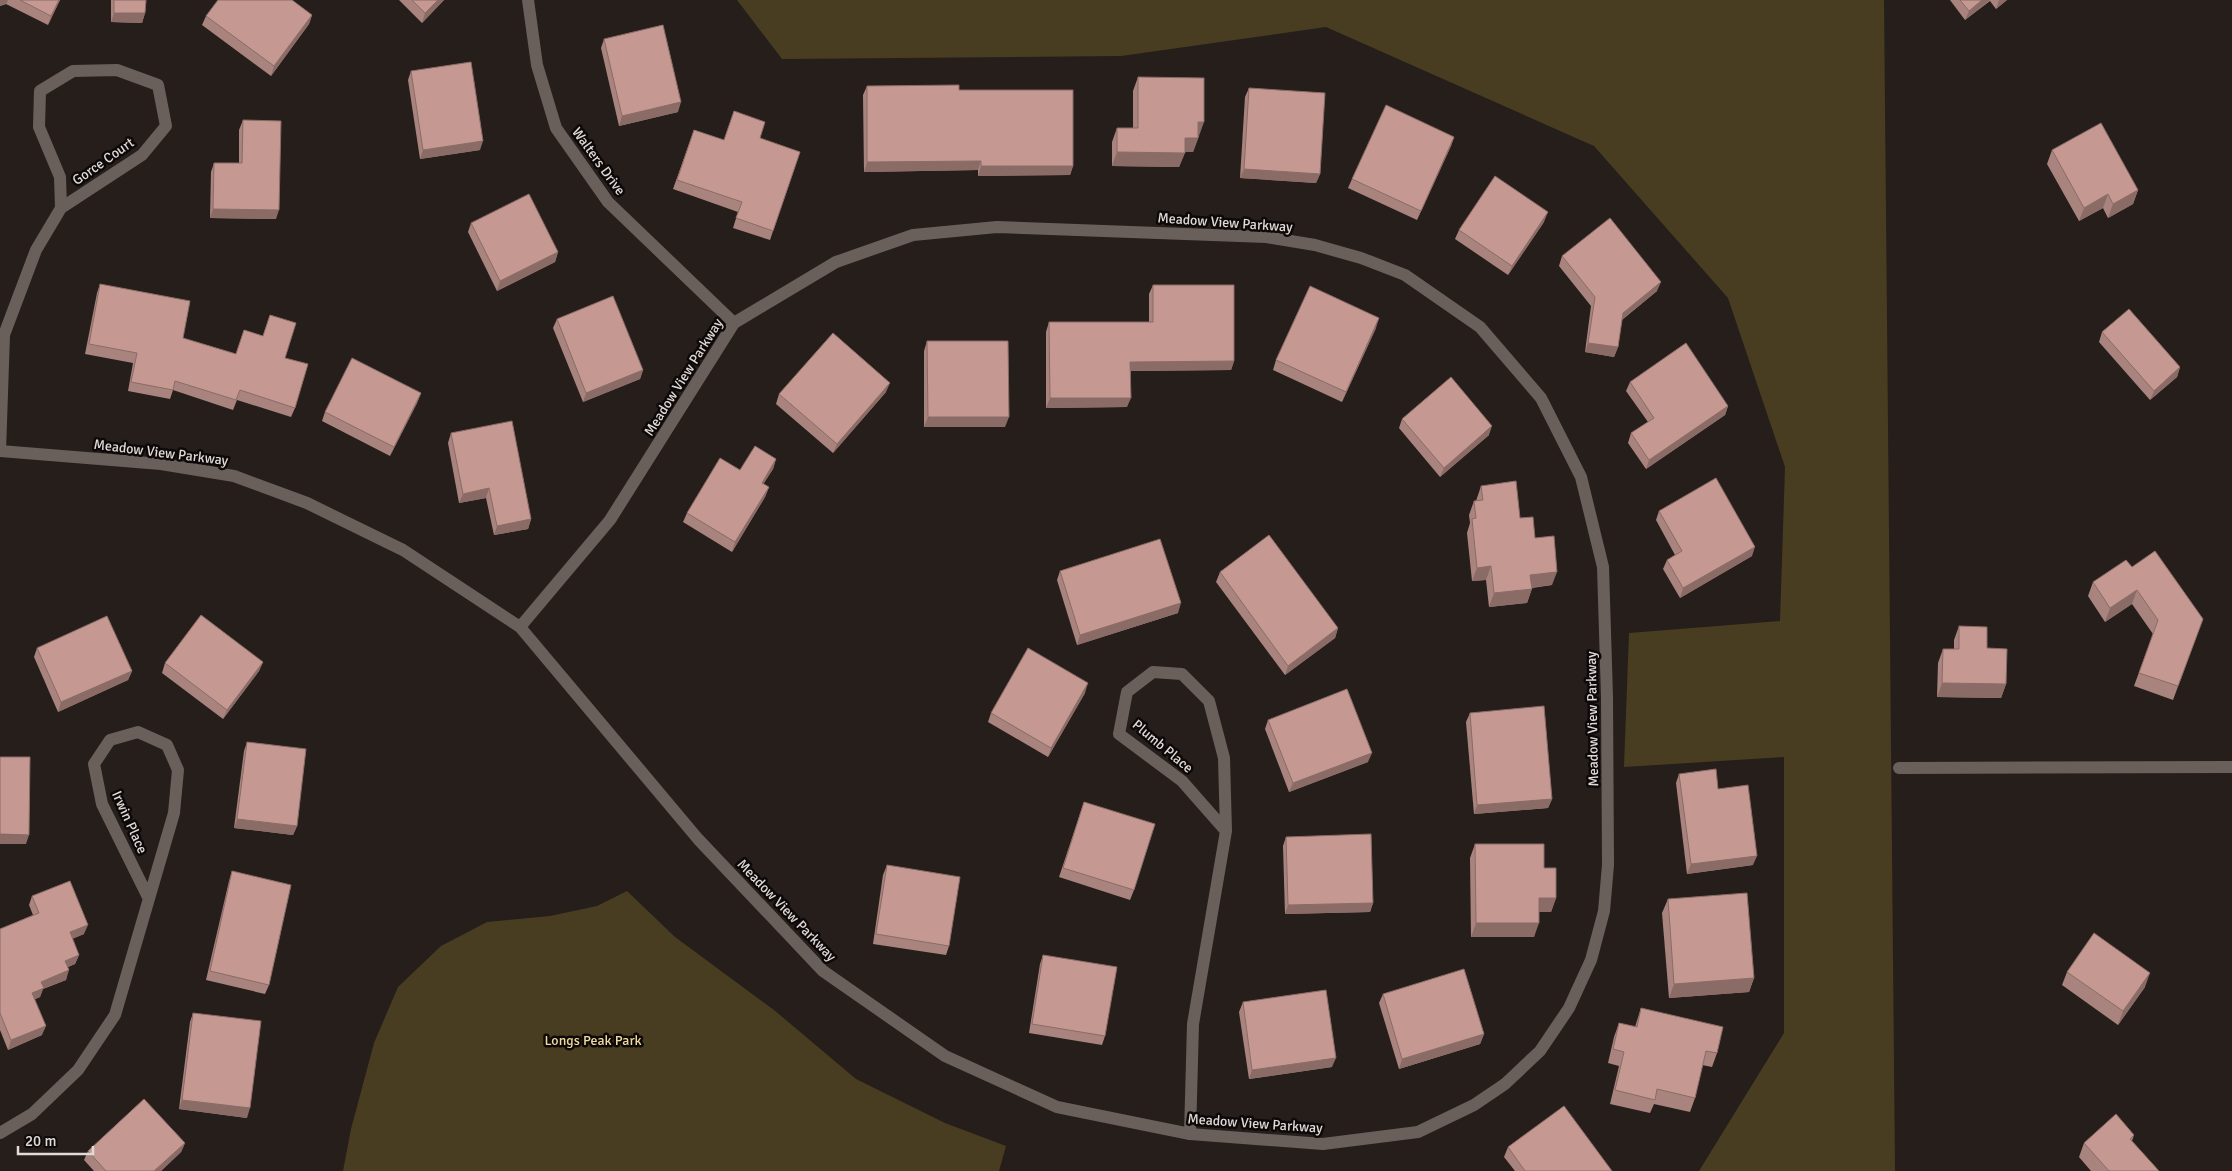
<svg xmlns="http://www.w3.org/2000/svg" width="2232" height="1171" font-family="Signika,sans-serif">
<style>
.green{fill:#483d21}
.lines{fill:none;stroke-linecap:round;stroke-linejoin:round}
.minor{stroke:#6a605b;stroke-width:12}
.wall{fill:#a9847e}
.shaded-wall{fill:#8a6b66}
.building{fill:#c59992;stroke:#8a6b66}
.labels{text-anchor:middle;stroke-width:5;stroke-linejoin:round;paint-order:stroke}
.street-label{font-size:14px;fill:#e0dad8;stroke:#0d0908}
.park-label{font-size:14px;fill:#f4db9d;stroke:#0d0908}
</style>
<rect width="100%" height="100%" fill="#261e1a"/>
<!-- green -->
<g class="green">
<polygon points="737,0 1884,0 1895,1171 1699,1171 1784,1033 1784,757 1624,767 1629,633 1780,621 1785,467 1728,298 1594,146 1326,27 1121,56 782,59"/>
<polygon points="627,891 675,937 774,1010 856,1079 945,1123 1006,1146 999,1171 343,1171 351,1129 374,1043 398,987 441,946 487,922 550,916 597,906"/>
</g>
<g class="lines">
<!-- minor -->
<g class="minor">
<polyline points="528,0 537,65 556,128 608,202 734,323"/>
<polyline points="0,451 161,464 234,476 307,503 403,550 520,627 698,839 823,971 945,1056 1057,1107 1190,1134 1323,1144 1418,1132 1474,1105 1505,1084 1540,1051 1569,1008 1591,960 1604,911 1608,865 1607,697 1603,567 1581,477 1541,398 1480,327 1405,275 1361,258 1315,245 1266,237 997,227 913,235 836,262 734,323 610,520 520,627"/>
<polyline points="0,451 4,335 36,250 61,208 142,155 166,126 158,85 117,70 73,71 40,91 39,127 60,177 61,208"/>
<polyline points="1899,768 2232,767"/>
<polyline points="0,1133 32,1114 78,1070 115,1015 174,813 178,770 167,745 138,732 110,740 94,764 102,804 148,897"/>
<polyline points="1190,1134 1193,1024 1226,831 1224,758 1209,701 1182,674 1153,672 1127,692 1119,734 1182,781 1226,831"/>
</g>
</g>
<!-- wall -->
<g class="wall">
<polygon points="0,0 60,0 48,25 6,4 0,6"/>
<polygon points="111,0 146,0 145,13 142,23 111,22"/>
<polygon points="399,0 444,0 422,23"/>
<polygon points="1950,0 2007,0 1996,9 1990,1 1965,20"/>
<polygon points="312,15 309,24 271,76 202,25 206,16"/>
<polygon points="604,39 678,112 619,126 601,48"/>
<polygon points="411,71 480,150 420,159 408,80"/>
<polygon points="1138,77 1199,136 1193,152 1185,152 1179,167 1112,166 1112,142 1117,128 1133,128 1133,91"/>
<polygon points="867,86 959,90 1073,166 1070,175 978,176 978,170 864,172 863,95"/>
<polygon points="1249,88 1320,174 1316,183 1240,178 1245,97"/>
<polygon points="243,120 276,219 210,218 211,172 214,163 239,163 239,130"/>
<polygon points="694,130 724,140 760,138 800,152 770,240 733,228 738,212 673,189"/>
<polygon points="1454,137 1451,146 1417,220 1348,188 1352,179"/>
<polygon points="2052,150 2138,190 2133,204 2108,218 2103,208 2079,221 2047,164"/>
<polygon points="1544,222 1508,275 1455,239 1459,230"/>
<polygon points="471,223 558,252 555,262 497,291 468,232"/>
<polygon points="1562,256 1657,291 1622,320 1618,347 1614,357 1585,352 1591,306 1559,266"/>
<polygon points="100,284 183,338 236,354 244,330 263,336 270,315 285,358 295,408 291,417 237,400 233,410 173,390 170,399 128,391 133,363 85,354 97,293"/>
<polygon points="1153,285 1234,361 1231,370 1131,371 1127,407 1046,408 1046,332 1049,322 1149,322 1149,294"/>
<polygon points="557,319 643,370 640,379 583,402 553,328"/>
<polygon points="1376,328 1342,402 1273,370 1276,360"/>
<polygon points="2102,332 2180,367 2177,377 2150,400 2099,342"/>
<polygon points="927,341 1005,427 924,427 924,351"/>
<polygon points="1630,382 1728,406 1725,415 1646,469 1628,443 1631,433 1648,422 1626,391"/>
<polygon points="886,392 833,453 776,404 779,394"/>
<polygon points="421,393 417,403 390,456 322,421 325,412"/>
<polygon points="1402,419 1489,435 1440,477 1399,428"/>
<polygon points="451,433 531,519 528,529 494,535 486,498 459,503 448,443"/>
<polygon points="776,459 773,469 763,484 769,487 765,497 732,552 683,522 687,513 740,470"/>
<polygon points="1481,486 1520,518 1535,538 1552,585 1532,588 1527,603 1489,607 1486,580 1472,581 1467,533 1470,523 1469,515 1474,501 1476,501"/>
<polygon points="1659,511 1752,556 1680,598 1663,569 1667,560 1675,555 1656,520"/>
<polygon points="2132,567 2203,619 2173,700 2134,686 2153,634 2132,604 2105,622 2088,596 2093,582"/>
<polygon points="1060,571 1178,613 1077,645 1057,580"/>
<polygon points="1220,572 1338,628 1335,638 1285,675 1216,582"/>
<polygon points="1959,626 1987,648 2006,684 2001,698 1937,697 1938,663 1943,649 1954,649 1954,640"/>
<polygon points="37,648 132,671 128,680 58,712 34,657"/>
<polygon points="263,662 259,671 223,719 162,673 165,663"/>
<polygon points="1085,693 1048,757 988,722 991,713"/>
<polygon points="1470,713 1552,799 1548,808 1474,814 1466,722"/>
<polygon points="1268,720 1368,762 1289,792 1265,729"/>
<polygon points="247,742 297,826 293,835 234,828 244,751"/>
<polygon points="1679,774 1718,789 1753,865 1687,874 1676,783"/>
<polygon points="1084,802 1134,890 1130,900 1059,877"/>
<polygon points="1286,837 1373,903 1370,912 1285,914 1283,846"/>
<polygon points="1475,844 1556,898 1551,912 1539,912 1534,937 1471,937 1470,858"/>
<polygon points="887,865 949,946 946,955 873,944 883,875"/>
<polygon points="232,871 269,985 265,994 206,980 229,881"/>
<polygon points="32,896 84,934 72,939 79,955 75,964 68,967 66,980 43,989 40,997 35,999 42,1035 8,1050 0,1030 0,929 33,915 29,905"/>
<polygon points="1668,899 1754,978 1749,992 1669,998 1662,913"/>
<polygon points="1043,955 1105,1036 1102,1045 1029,1033 1040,964"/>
<polygon points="2067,972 2145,987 2118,1025 2062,985"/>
<polygon points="1383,994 1484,1034 1480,1044 1399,1069 1379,1003"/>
<polygon points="1243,1002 1332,1067 1249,1079 1239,1012"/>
<polygon points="1641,1008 1717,1053 1712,1067 1702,1065 1695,1098 1690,1112 1654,1104 1650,1113 1610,1104 1619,1066 1608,1063 1614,1037 1619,1023 1635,1027"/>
<polygon points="193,1013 247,1118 179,1109 190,1022"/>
<polygon points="2134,1135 2132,1141 2159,1171 2091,1171 2079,1157 2084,1143"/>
<polygon points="185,1143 181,1152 161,1171 94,1171 84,1160 88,1151"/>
<polygon points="1508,1147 1612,1171 1515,1171 1504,1157"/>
</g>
<!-- shaded-wall -->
<g class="shaded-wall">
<polygon points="0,0 8,0 6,4 0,6"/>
<polygon points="59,0 60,0 48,25 51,16"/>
<polygon points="438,0 444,0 422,23 425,13"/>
<polygon points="1982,0 1990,0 1965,20 1969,11"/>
<polygon points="1999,0 2007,0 1996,9"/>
<polygon points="114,13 145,13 142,23 111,22"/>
<polygon points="312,15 309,24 271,76 274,66"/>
<polygon points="681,102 678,112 619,126 622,116"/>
<polygon points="1198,122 1204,122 1199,136 1193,136"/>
<polygon points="1454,137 1451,146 1417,220 1421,211"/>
<polygon points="1185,138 1198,138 1193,152 1180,152"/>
<polygon points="483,141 480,150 420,159 423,150"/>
<polygon points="1117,152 1185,153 1179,167 1112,166"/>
<polygon points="981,161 978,170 864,172 867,162"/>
<polygon points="981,166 1073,166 1070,175 978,176"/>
<polygon points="1244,169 1320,174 1316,183 1240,178"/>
<polygon points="2138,190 2133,204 2108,218 2113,204"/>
<polygon points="2108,194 2103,208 2079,221 2084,208"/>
<polygon points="213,209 279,210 276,219 210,218"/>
<polygon points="1548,212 1544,222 1508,275 1512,266"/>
<polygon points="558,252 555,262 497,291 500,281"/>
<polygon points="1661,282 1657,291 1619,322 1623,313"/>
<polygon points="1379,318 1376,328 1342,402 1346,392"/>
<polygon points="1588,343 1618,347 1614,357 1585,352"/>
<polygon points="1234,361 1231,370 1127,371 1130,362"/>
<polygon points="2180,367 2177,377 2150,400 2154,391"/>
<polygon points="643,370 640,379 583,402 586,393"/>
<polygon points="890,383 886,392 833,453 837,444"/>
<polygon points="421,393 417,403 390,456 394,447"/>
<polygon points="1050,398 1131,398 1127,407 1046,408"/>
<polygon points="1728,406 1725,415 1646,469 1649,460"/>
<polygon points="928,417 1009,417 1005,427 924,427"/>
<polygon points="1492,426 1489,435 1440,477 1444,468"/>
<polygon points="776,459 773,469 758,493 762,483"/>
<polygon points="769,487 765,497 732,552 735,542"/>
<polygon points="489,488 486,498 459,503 463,494"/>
<polygon points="531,519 528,529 494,535 497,526"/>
<polygon points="1755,547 1752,556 1680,598 1683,588"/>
<polygon points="1491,566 1486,580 1472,581 1477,568"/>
<polygon points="1557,572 1552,585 1525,588 1530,575"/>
<polygon points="1532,589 1527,603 1489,607 1494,593"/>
<polygon points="2137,590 2132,604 2105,622 2110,608"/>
<polygon points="1181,603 1178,613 1077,645 1080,635"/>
<polygon points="1338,628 1335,638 1285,675 1288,666"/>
<polygon points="263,662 259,671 223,719 227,710"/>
<polygon points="132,671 128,680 58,712 61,702"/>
<polygon points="1088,683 1085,693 1048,757 1051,748"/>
<polygon points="1942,683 2006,684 2001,698 1937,697"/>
<polygon points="1372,753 1368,762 1289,792 1293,783"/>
<polygon points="1552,799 1548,808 1474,814 1477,805"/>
<polygon points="237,819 297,826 293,835 234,828"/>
<polygon points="0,834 29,835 26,844 0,844"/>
<polygon points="1757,856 1753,865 1687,874 1691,864"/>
<polygon points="1539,898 1556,898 1551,912 1534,912"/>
<polygon points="1373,903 1370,912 1285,914 1288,905"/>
<polygon points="1476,923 1539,923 1534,937 1471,937"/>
<polygon points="88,925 84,934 66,941 70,932"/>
<polygon points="79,955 75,964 61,970 65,961"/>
<polygon points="69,970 66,980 43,989 40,997 29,1002 32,993 41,982"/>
<polygon points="2150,973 2145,987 2118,1025 2123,1011"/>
<polygon points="1754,978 1749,992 1669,998 1674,984"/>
<polygon points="46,1026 42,1035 8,1050 11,1040"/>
<polygon points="1484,1034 1480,1044 1399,1069 1402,1059"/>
<polygon points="1336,1058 1332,1067 1249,1079 1252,1070"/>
<polygon points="182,1100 250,1108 247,1118 179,1109"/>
<polygon points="185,1143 181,1152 161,1171 154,1171"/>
</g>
<!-- building -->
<g class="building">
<polygon points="20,0 59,0 51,16"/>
<polygon points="114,0 146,0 145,13 114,13"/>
<polygon points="218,0 292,0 312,15 274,66 206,16"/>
<polygon points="412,0 438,0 425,13"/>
<polygon points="1960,0 1982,0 1969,11"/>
<polygon points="663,25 681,102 622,116 604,39"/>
<polygon points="471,62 483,141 423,150 411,71"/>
<polygon points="1138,77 1204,78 1204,122 1198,122 1198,138 1185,138 1185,153 1117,152 1117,128 1138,128"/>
<polygon points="959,85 959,90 1073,90 1073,166 981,166 981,161 867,162 867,86"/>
<polygon points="1249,88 1325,93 1320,174 1244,169"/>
<polygon points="1386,105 1454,137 1421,211 1352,179"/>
<polygon points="734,111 765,122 760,138 800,152 773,231 736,218 742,202 677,180 694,130 724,140"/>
<polygon points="243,120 281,121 279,210 213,209 214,163 242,163"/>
<polygon points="2101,123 2138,190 2113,204 2108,194 2084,208 2052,150"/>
<polygon points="1495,176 1548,212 1512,266 1459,230"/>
<polygon points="529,194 558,252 500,281 471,223"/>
<polygon points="1610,218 1661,282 1623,313 1618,347 1588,343 1595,297 1562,256"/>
<polygon points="100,284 190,301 183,338 236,354 244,330 263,336 270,315 296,323 285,358 308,364 295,408 240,390 236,400 175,381 173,390 131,382 137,353 89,344"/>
<polygon points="1153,285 1234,285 1234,361 1130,362 1131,398 1050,398 1049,322 1153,322"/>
<polygon points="1310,286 1379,318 1346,392 1276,360"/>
<polygon points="613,296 643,370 586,393 557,319"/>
<polygon points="2129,309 2180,367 2154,391 2102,332"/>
<polygon points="833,333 890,383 837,444 779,394"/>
<polygon points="927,341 1008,341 1009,417 928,417"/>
<polygon points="1686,343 1728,406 1649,460 1631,433 1654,418 1630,382"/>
<polygon points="352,358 421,393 394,447 325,412"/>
<polygon points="1451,377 1492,426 1444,468 1402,419"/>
<polygon points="512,421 531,519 497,526 489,488 463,494 451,433"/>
<polygon points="755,446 776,459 762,483 769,487 735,542 687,513 720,458 740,470"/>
<polygon points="1716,478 1755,547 1683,588 1667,560 1682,551 1659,511"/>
<polygon points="1516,481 1520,518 1533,517 1535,538 1554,536 1557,572 1530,575 1532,589 1494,593 1491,566 1477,568 1472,519 1476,518 1474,501 1483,500 1481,486"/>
<polygon points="1269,535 1338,628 1288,666 1220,572"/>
<polygon points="1160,539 1181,603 1080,635 1060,571"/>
<polygon points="2155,551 2203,619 2178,686 2139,673 2158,620 2137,590 2110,608 2093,582 2126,560 2132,567"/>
<polygon points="201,615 263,662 227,710 165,663"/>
<polygon points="107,616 132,671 61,702 37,648"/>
<polygon points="1959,626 1987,627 1987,648 2007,649 2006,684 1942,683 1943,649 1959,649"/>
<polygon points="1028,648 1088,683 1051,748 991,713"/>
<polygon points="1347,689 1372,753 1293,783 1268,720"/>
<polygon points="1544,706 1552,799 1477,805 1470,713"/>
<polygon points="247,742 306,749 297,826 237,819"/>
<polygon points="0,757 30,757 29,835 0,834"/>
<polygon points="1716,769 1718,789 1748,785 1757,856 1691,864 1679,774"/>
<polygon points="1084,802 1155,824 1134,890 1063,868"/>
<polygon points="1371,834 1373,903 1288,905 1286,837"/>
<polygon points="1475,844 1544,844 1544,868 1556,868 1556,898 1539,898 1539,923 1476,923"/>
<polygon points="887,865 960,877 949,946 876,934"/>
<polygon points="232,871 291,885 269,985 210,971"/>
<polygon points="70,881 88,925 70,932 79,955 65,961 69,970 41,982 44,988 32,993 46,1026 11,1040 0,1013 0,929 39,913 32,896"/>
<polygon points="1747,893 1754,978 1674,984 1668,899"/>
<polygon points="2094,933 2150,973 2123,1011 2067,972"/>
<polygon points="1043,955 1117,967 1105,1036 1032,1024"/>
<polygon points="1464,969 1484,1034 1402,1059 1383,994"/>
<polygon points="1326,990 1336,1058 1252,1070 1243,1002"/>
<polygon points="1641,1008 1723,1027 1717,1053 1706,1051 1695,1098 1657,1089 1655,1100 1615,1090 1624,1052 1613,1049 1619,1023 1637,1027"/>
<polygon points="193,1013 261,1021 250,1108 182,1100"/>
<polygon points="144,1099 185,1143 154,1171 106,1171 88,1151"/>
<polygon points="1564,1106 1612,1171 1525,1171 1508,1147"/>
<polygon points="2116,1114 2134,1135 2130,1139 2159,1171 2109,1171 2084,1143"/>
</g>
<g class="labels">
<!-- street labels -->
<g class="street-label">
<text transform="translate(103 161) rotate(-35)" y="5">Gorce Court</text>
<text transform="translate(599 161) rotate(54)" y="5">Walters Drive</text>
<text transform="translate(1225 222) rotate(4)" y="5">Meadow View Parkway</text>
<text transform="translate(683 377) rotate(-58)" y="5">Meadow View Parkway</text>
<text transform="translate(161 452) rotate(7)" y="5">Meadow View Parkway</text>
<text transform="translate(1592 719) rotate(-91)" y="5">Meadow View Parkway</text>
<text transform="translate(1163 746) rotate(40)" y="5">Plumb Place</text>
<text transform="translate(130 822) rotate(66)" y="5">Irwin Place</text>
<text transform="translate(787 910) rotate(46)" y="5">Meadow View Parkway</text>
<text transform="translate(1255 1123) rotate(4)" y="5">Meadow View Parkway</text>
</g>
<!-- park labels -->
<g class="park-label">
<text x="593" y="1045">Longs Peak Park</text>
</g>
</g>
<!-- scale -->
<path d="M18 1146v8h75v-8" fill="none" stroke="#e0dad8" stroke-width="2.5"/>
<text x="25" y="1146" font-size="15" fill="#e0dad8" stroke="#0d0908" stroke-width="4" paint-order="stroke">20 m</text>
</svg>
